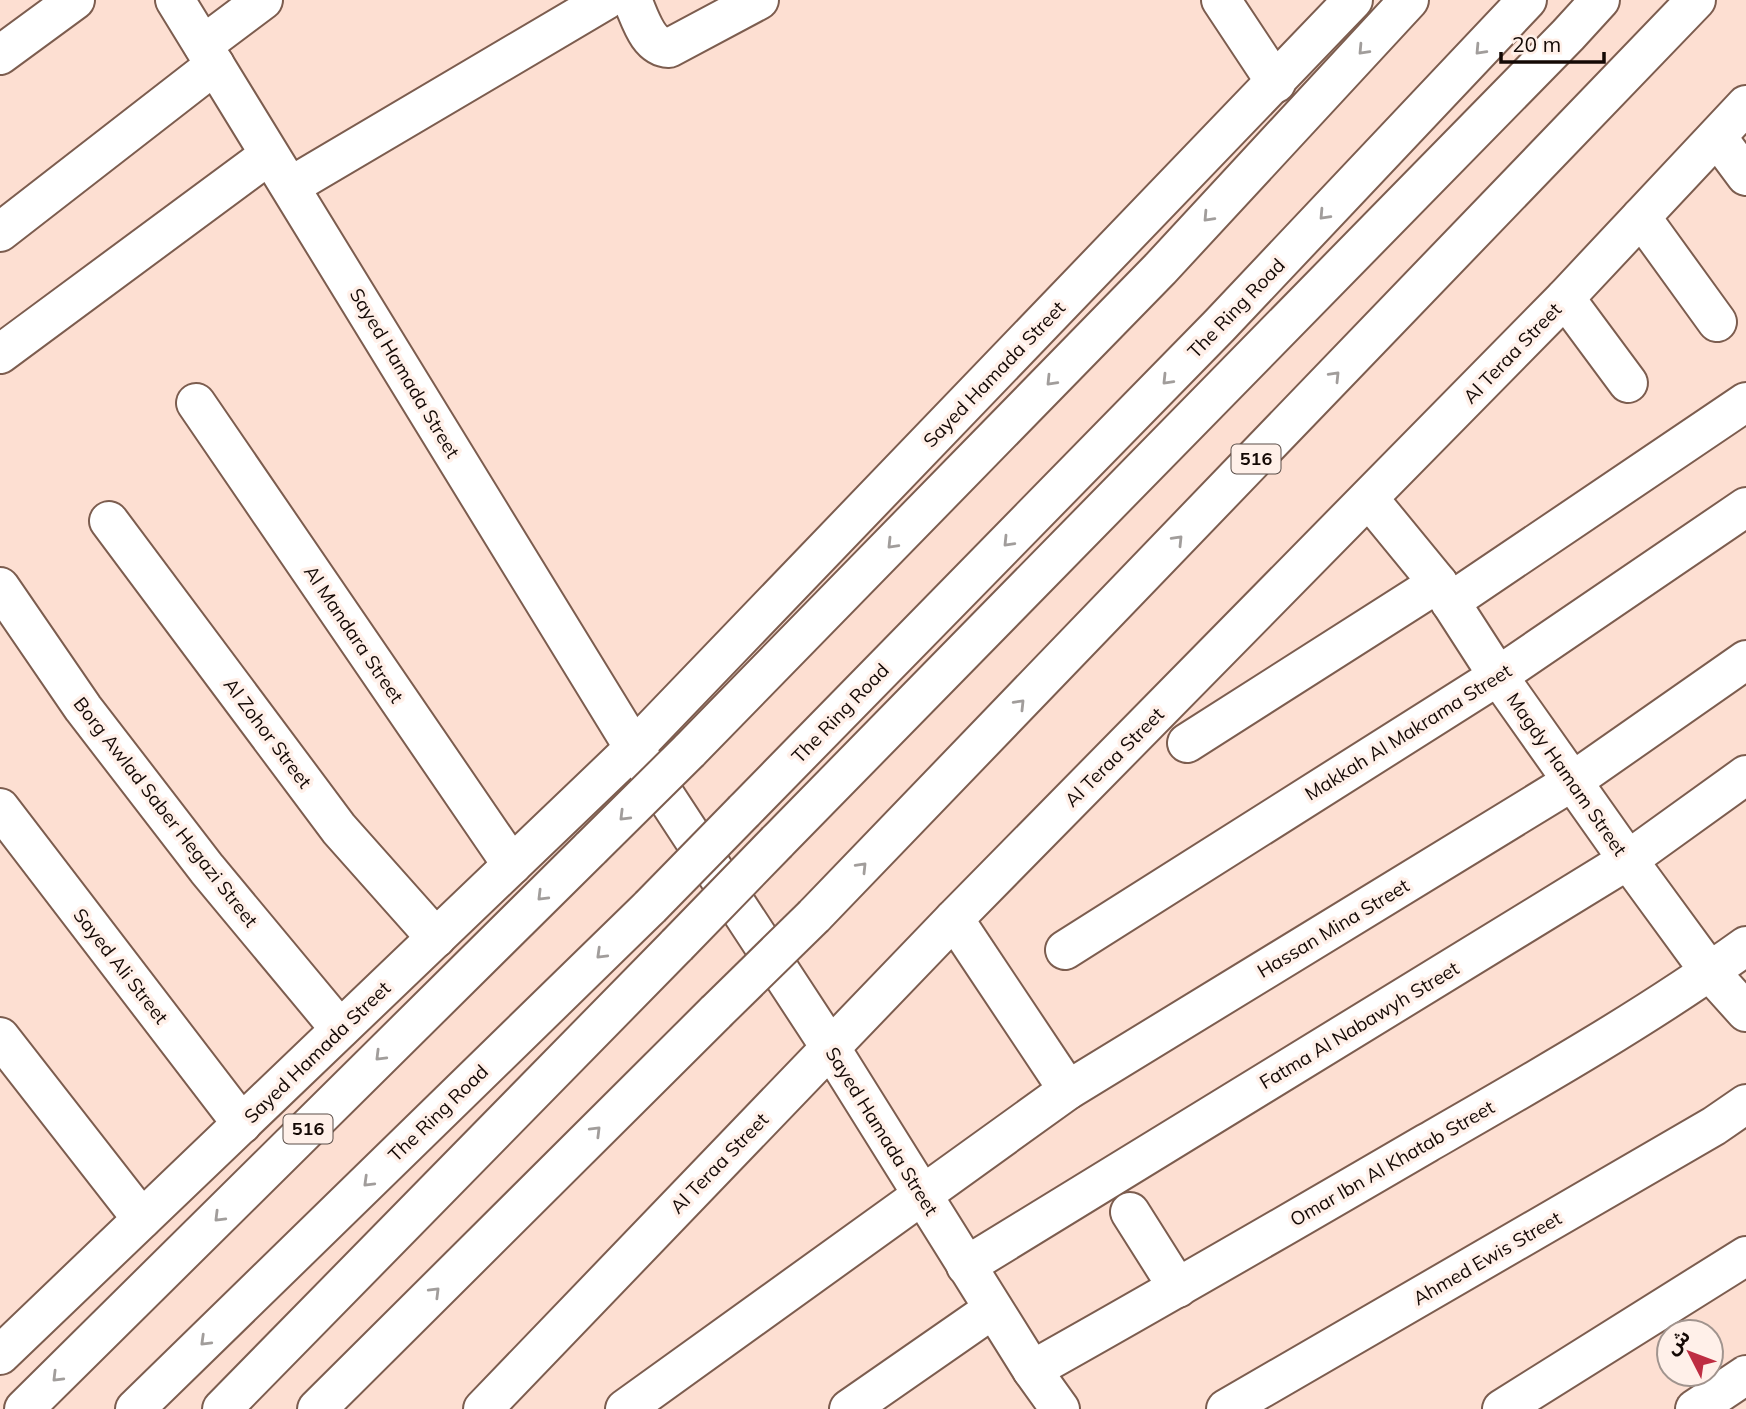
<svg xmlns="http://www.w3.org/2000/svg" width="1746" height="1409" font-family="Mulish,'Noto Sans Arabic',sans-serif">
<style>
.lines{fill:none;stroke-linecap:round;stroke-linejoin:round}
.minor-casing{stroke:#7c5d4f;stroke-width:42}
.highway-casing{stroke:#7c5d4f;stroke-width:42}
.minor{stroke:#fff;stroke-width:38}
.highway{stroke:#fff;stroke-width:38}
.minor-bridge-casing{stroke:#7c5d4f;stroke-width:42;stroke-linecap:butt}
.highway-bridge-casing{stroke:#7c5d4f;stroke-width:42;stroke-linecap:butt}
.minor-bridge{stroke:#fff;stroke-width:38}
.highway-bridge{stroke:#fff;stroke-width:38}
.oneway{stroke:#a19d9b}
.labels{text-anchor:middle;stroke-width:7;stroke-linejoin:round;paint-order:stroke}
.shield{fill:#fff0e9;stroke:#5a4e49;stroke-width:2}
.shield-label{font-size:18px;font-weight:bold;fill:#140905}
.street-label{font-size:19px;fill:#140905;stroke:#fff0e9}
</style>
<rect width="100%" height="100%" fill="#fddfd2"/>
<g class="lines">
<!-- minor casing -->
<g class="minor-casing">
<g id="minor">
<polyline points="175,0 634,748 830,1047 1032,1370 1060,1409"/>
<path d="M632,0C640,17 647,47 669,48L759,0"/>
<polyline points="1221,0 1276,83"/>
<polyline points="203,45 263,0"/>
<polyline points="0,55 75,0"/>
<polyline points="1717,137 1746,176"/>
<polyline points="291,186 606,0"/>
<polyline points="1641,217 1717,322"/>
<polyline points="0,232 215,65"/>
<polyline points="1565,298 1628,383"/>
<polyline points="0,354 269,155"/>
<polyline points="196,403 512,865"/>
<polyline points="1369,499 1438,583 1498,676 1628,860 1710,972 1746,1012"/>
<polyline points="109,521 339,829 436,938"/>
<polyline points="0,587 83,708 207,869 340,1029"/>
<polyline points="1450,602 1746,402"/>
<polyline points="1187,743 1438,583"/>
<polyline points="0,808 242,1124"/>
<polyline points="777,842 1568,35 1600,0"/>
<polyline points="954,919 1068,1090"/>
<polyline points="1065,950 1498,676 1746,507"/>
<polyline points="0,1037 142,1219"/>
<polyline points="1130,1212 1178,1288"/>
<polyline points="966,1266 1628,860 1746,775"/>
<polyline points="0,1355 634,748 1353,0"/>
<path d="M1032,1370C1164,1296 1295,1220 1427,1143C1535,1081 1644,1019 1746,946"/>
<polyline points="222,1409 677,945"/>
<polyline points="483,1409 954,919 1565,298 1746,105"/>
<polyline points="625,1409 1068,1090 1573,781 1746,660"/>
<polyline points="849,1409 993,1309"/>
<polyline points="1226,1409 1714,1126 1746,1104"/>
<polyline points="1502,1409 1746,1256"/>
<polyline points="1695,1409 1746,1375"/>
</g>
</g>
<!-- highway casing -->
<g class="highway-casing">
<g id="highway">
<polyline points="689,751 1160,269 1409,0"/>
<polyline points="744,811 1219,326 1527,0"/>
<polyline points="814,916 1696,0"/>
<polyline points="24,1409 591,848"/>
<polyline points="135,1409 650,907"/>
<polyline points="317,1409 716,1012"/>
</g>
</g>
<!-- minor -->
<use href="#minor" class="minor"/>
<!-- highway -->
<use href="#highway" class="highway"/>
<!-- minor-bridge casing -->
<g class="minor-bridge-casing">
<polyline id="minor-bridge" points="677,945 777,842"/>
</g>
<!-- highway-bridge casing -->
<g class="highway-bridge-casing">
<g id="highway-bridge">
<polyline points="591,848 689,751"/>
<polyline points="650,907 744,811"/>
<polyline points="716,1012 814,916"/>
</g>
</g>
<!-- minor-bridge -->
<use href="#minor-bridge" class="minor-bridge"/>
<!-- highway-bridge -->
<use href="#highway-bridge" class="highway-bridge"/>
</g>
<!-- one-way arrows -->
<defs><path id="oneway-chevron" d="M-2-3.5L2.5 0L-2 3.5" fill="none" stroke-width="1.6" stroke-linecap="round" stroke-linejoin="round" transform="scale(1.75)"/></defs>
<g class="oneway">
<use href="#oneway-chevron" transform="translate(1363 50) rotate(133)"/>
<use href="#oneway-chevron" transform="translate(1480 50) rotate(133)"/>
<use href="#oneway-chevron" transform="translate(1324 215) rotate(133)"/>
<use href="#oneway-chevron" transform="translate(1208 217) rotate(133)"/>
<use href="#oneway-chevron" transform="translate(1335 376) rotate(-46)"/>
<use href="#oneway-chevron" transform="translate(1167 380) rotate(134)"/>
<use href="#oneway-chevron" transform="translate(1051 381) rotate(134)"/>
<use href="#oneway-chevron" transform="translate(1178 540) rotate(-46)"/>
<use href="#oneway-chevron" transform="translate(1008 542) rotate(134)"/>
<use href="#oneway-chevron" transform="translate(892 544) rotate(134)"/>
<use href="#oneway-chevron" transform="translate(1020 704) rotate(-46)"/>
<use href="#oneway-chevron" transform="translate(624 816) rotate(135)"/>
<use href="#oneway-chevron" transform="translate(862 867) rotate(-46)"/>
<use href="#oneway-chevron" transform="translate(542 896) rotate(135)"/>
<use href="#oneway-chevron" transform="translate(601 954) rotate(136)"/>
<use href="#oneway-chevron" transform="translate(380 1056) rotate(135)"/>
<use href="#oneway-chevron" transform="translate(596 1131) rotate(-45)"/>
<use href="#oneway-chevron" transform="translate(368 1182) rotate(136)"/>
<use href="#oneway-chevron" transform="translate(219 1217) rotate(135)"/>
<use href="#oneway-chevron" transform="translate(435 1292) rotate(-45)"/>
<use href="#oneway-chevron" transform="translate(205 1341) rotate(136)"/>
<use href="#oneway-chevron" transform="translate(57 1377) rotate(135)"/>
</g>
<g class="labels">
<!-- shield labels -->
<g class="shield">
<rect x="1231.5" y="444.5" width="49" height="29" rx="5"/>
<rect x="283.5" y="1114.5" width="49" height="29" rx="5"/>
</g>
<g class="shield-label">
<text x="1256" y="465">516</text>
<text x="308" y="1135">516</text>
</g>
<!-- street labels -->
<g class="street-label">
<text transform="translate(1236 308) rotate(-46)" y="7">The Ring Road</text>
<text transform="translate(1512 353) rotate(-46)" y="7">Al Teraa Street</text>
<text transform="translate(405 373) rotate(59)" y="7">Sayed Hamada Street</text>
<text transform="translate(994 374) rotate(-46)" y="7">Sayed Hamada Street</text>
<text transform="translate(354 634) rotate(56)" y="7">Al Mandara Street</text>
<text transform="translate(840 713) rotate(-46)" y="7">The Ring Road</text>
<text transform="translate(1408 732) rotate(-32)" y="7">Makkah Al Makrama Street</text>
<text transform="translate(268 733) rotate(53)" y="7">Al Zohor Street</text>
<text transform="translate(1114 757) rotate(-45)" y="7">Al Teraa Street</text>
<text transform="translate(1567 774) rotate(55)" y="7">Magdy Hamam Street</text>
<text transform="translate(166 812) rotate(52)" y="7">Borg Awlad Saber Hegazi Street</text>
<text transform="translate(1333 928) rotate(-31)" y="7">Hassan Mina Street</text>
<text transform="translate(121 966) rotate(52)" y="7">Sayed Ali Street</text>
<text transform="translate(1359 1025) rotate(-31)" y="7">Fatma Al Nabawyh Street</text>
<text transform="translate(317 1052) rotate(-44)" y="7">Sayed Hamada Street</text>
<text transform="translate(438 1113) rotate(-44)" y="7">The Ring Road</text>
<text transform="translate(882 1131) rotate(58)" y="7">Sayed Hamada Street</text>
<text transform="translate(719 1163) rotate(-46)" y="7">Al Teraa Street</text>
<text transform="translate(1392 1163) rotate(-30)" y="7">Omar Ibn Al Khatab Street</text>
<text transform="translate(1487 1258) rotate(-30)" y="7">Ahmed Ewis Street</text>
</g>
</g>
<!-- north arrow -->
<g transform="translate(1690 1353) rotate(312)"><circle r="33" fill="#fff0e9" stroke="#a1948e" stroke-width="2"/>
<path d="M0-5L12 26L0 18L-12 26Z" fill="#be2d42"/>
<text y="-10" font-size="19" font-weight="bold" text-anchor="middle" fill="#140905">ش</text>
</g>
<!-- scale -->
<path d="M1501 52v10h103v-10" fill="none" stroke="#140905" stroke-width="3.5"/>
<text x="1512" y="52" font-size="21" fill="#140905" stroke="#fff0e9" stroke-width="5" paint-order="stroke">20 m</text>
</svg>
